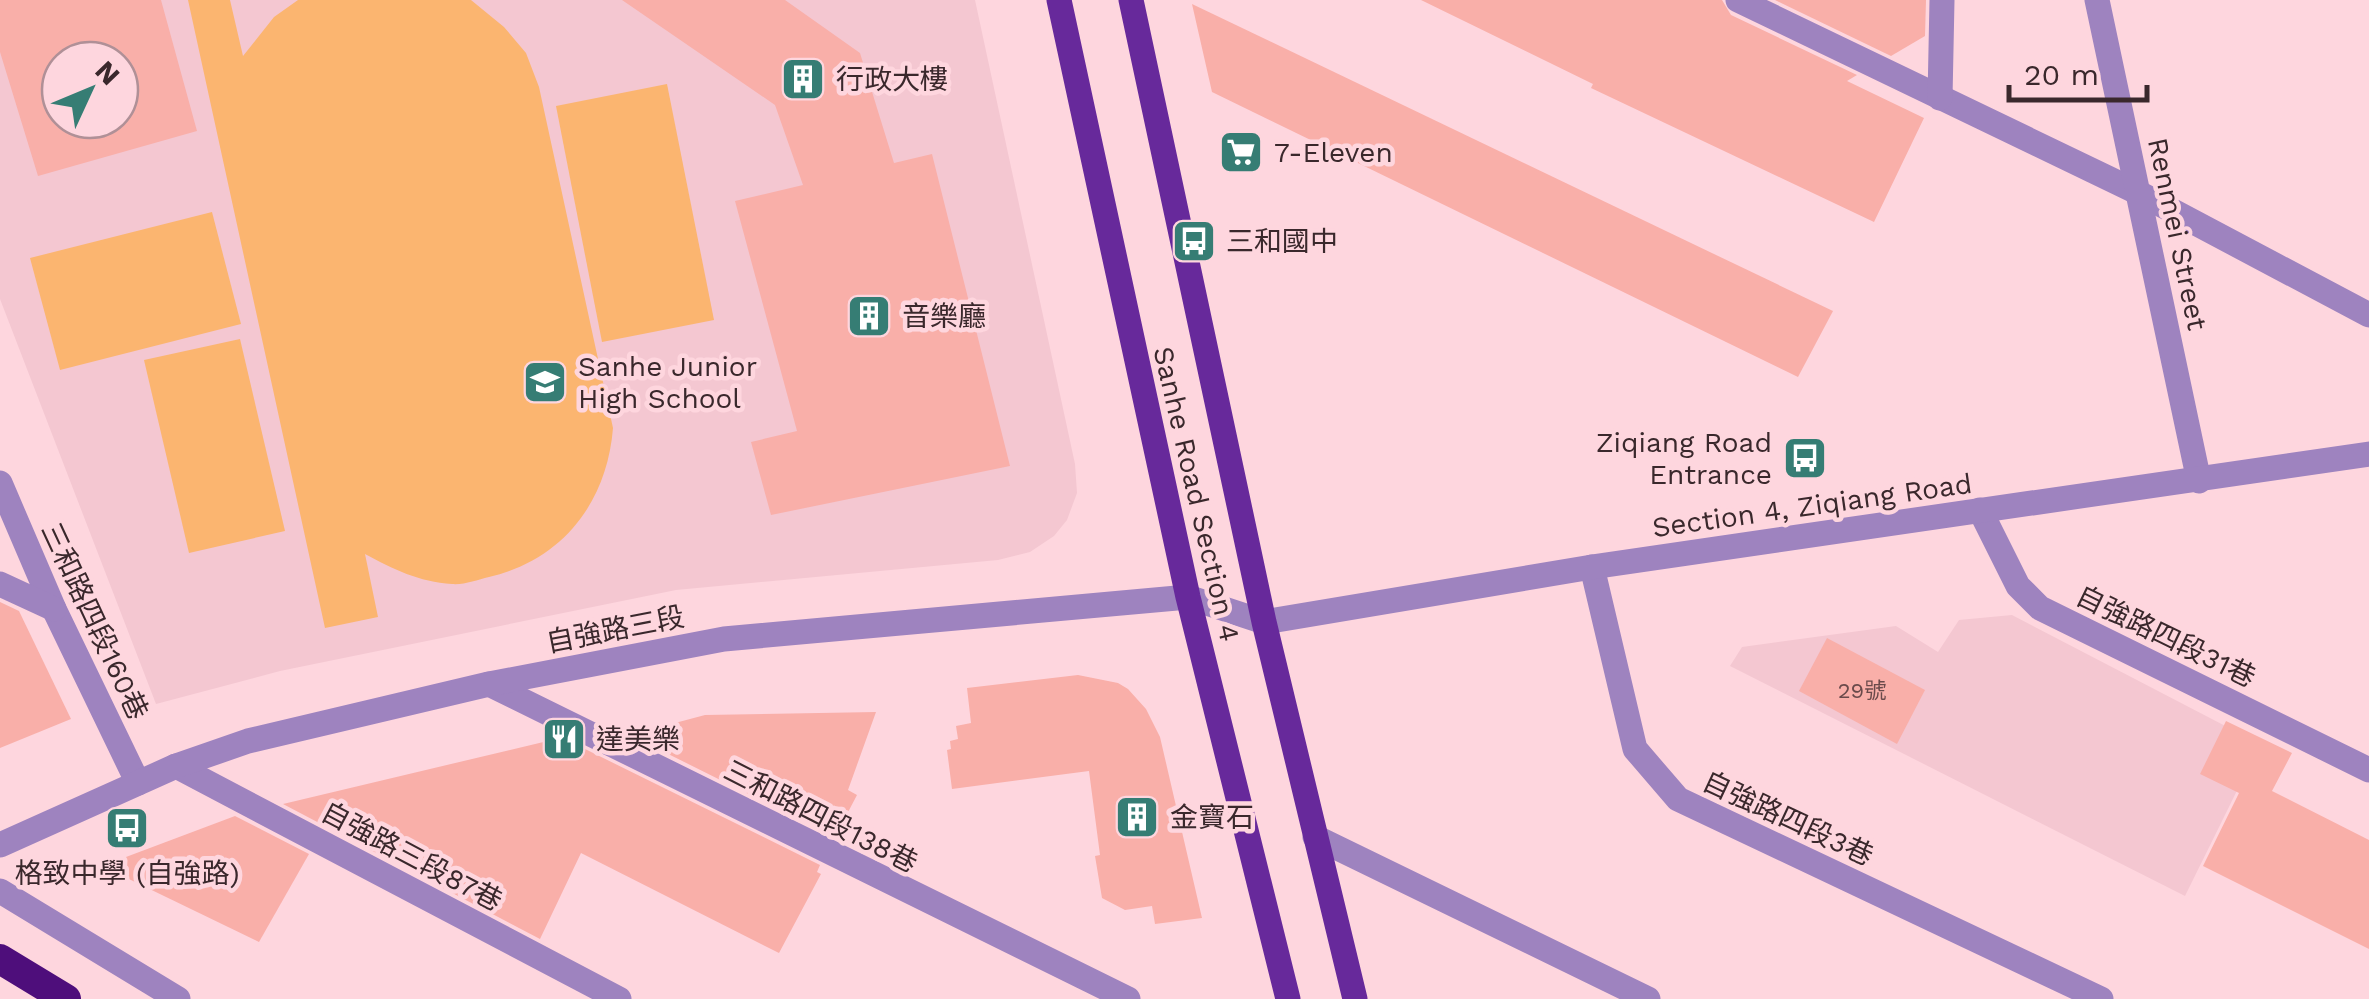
<svg xmlns="http://www.w3.org/2000/svg" width="2369" height="999" font-family="'Work Sans','Noto Sans TC',sans-serif">
<style>
.built{fill:#f4c7d1;fill-rule:evenodd}
.green{fill:#fbb570}
.building{fill:#f9afa9;fill-rule:evenodd}
.lines{fill:none;stroke-linecap:round;stroke-linejoin:round}
.minor{stroke:#9e83bf;stroke-width:25}
.major{stroke:#67299b;stroke-width:25}
.highway{stroke:#4e0e7b;stroke-width:30}
.labels{text-anchor:middle;stroke-width:9;stroke-linejoin:round;paint-order:stroke}
.number-label{font-size:22px;fill:#6a4a4b}
.poi-label{font-size:28px;fill:#3a282c;stroke:#fed6de;text-anchor:start}
.street-label{font-size:28px;fill:#3a282c;stroke:#fed6de}
</style>
<rect width="100%" height="100%" fill="#fed6de"/>
<!-- built -->
<g class="built">
<path d="M0,0H975L1075,464L1077,493L1067,520L1054,536L1030,552L998,560L676,590L280,671L156,704L0,299ZM60,60H120V120H60Z"/>
<polygon points="2012,615 2260,744 2185,896 1730,666 1742,647 1896,626 1938,652 1959,620"/>
</g>
<!-- green -->
<g class="green">
<path d="M188,0H230L243,56L274,17L298,0H471L504,27L526,53L539,87L613,428C607,503 562,560 489,577C477,580 464,585 452,584C419,582 393,569 365,554L378,617L325,628Z"/>
<polygon points="667,84 714,320 602,342 556,106"/>
<polygon points="212,212 241,324 60,370 30,258"/>
<polygon points="240,339 285,531 189,553 144,360"/>
</g>
<!-- building -->
<g class="building">
<path d="M0,0H161L197,131L38,176L0,52ZM60,60H120V120H60Z"/>
<polygon points="622,0 785,0 860,53 894,163 932,154 1010,466 771,515 751,442 797,431 735,201 803,185 775,105"/>
<polygon points="1421,0 1722,0 1731,15 1857,75 1847,81 1924,118 1874,222 1591,88 1593,84"/>
<polygon points="1775,0 1926,0 1925,36 1891,56"/>
<polygon points="1192,4 1833,311 1798,377 1212,92"/>
<polygon points="0,602 19,611 71,719 0,748"/>
<polygon points="1827,638 1925,690 1897,744 1799,691"/>
<polygon points="1078,675 1118,683 1128,689 1146,709 1160,737 1202,918 1155,924 1152,906 1125,910 1102,898 1095,856 1100,855 1089,771 952,789 947,750 951,749 950,741 958,739 956,726 971,723 967,688"/>
<polygon points="876,712 848,790 857,795 835,837 630,735 705,715"/>
<polygon points="2226,721 2292,753 2272,791 2369,840 2369,949 2203,866 2239,793 2200,774"/>
<polygon points="556,739 577,750 583,748 820,865 817,872 821,874 779,953 581,853 540,939 283,804"/>
<polygon points="235,816 309,854 259,942 102,866"/>
</g>
<g class="lines">
<!-- minor -->
<g class="minor">
<polyline points="1738,0 2139,193 2369,315"/>
<polyline points="2097,0 2199,481"/>
<polyline points="1940,98 1942,0"/>
<polyline points="0,483 54,609 138,783"/>
<polyline points="1980,510 2018,586 2040,608 2369,770"/>
<polyline points="1592,567 1635,749 1678,799 2101,999"/>
<polyline points="0,584 54,609"/>
<polyline points="489,684 1128,999"/>
<polyline points="176,766 619,999"/>
<polyline points="1315,837 1648,999"/>
<polyline points="0,845 176,766 248,741 489,684 724,639 1188,597 1264,622 1592,567 2369,454"/>
<polyline points="0,891 178,999"/>
</g>
<!-- major -->
<g class="major">
<polyline points="1059,0 1188,597 1288,999"/>
<polyline points="1131,0 1264,622 1355,999"/>
</g>
<!-- highway -->
<polyline class="highway" points="0,959 66,999"/>
</g>
<!-- icons -->
<defs>
<g id="building-square" transform="scale(2.25)"><rect x="-9" y="-9" width="18" height="18" rx="4" fill="#367d74" stroke="#fed6de"/><path d="M-4-6H4V6H1V3H-1V6H-4ZM-2.5-4.3h1.7v1.8h-1.7ZM.8-4.3h1.7v1.8H.8ZM-2.5-1h1.7V.8h-1.7ZM.8-1h1.7V.8H.8Z" fill="#fff"/></g>
<g id="supermarket-square" transform="scale(2.25)"><rect x="-9" y="-9" width="18" height="18" rx="4" fill="#367d74" stroke="#fed6de"/><path d="M-6-5.5h2.5l.6 2H6L4.5 2H-2.5L-4.4-4H-6ZM-1.5 3.2a1.3 1.3 0 1 0 .1 0ZM3 3.2a1.3 1.3 0 1 0 .1 0Z" fill="#fff"/></g>
<g id="bus-square" transform="scale(2.25)"><rect x="-9" y="-9" width="18" height="18" rx="4" fill="#367d74" stroke="#fed6de"/><path d="M-5-6H5V4H4V6H2V4H-2V6H-4V4H-5ZM-3.5-4V0h7V-4ZM-3.5 1.2v1.5H-2V1.2ZM2 1.2v1.5H3.5V1.2Z" fill="#fff"/></g>
<g id="school-square" transform="scale(2.25)"><rect x="-9" y="-9" width="18" height="18" rx="4" fill="#367d74" stroke="#fed6de"/><path d="M0-5L7-2L0 1L-7-2ZM-4 1L0 2.5L4 1V4Q0 6-4 4Z" fill="#fff"/></g>
<g id="restaurant-square" transform="scale(2.25)"><rect x="-9" y="-9" width="18" height="18" rx="4" fill="#367d74" stroke="#fed6de"/><path d="M-5-6h1v4h1v-4h1v4h1v-4h1v5L-1.5 .5V6h-2V.5L-5-1ZM5-6V6H3V1.5H1.5Q1.5-4 5-6Z" fill="#fff"/></g>
</defs>
<g fill-rule="evenodd">
<use href="#building-square" x="803" y="79"/>
<use href="#supermarket-square" x="1241" y="152"/>
<use href="#bus-square" x="1194" y="241"/>
<use href="#building-square" x="869" y="316"/>
<use href="#school-square" x="545" y="382"/>
<use href="#bus-square" x="1805" y="458"/>
<use href="#restaurant-square" x="564" y="739"/>
<use href="#building-square" x="1137" y="817"/>
<use href="#bus-square" x="127" y="828"/>
</g>
<g class="labels">
<!-- number labels -->
<g class="number-label">
<text x="1862" y="698">29號</text>
</g>
<!-- poi labels -->
<g class="poi-label">
<text x="836" y="89">行政大樓</text>
<text x="1274" y="162">7-Eleven</text>
<text x="1226" y="251">三和國中</text>
<text x="902" y="326">音樂廳</text>
<text x="578" y="376">Sanhe Junior<tspan x="578" dy="32">High School</tspan></text>
<text x="1772" y="452" text-anchor="end">Ziqiang Road<tspan x="1772" dy="32">Entrance</tspan></text>
<text x="596" y="749">達美樂</text>
<text x="1170" y="827">金寶石</text>
<text x="127" y="883" text-anchor="middle">格致中學 (自強路)</text>
</g>
<!-- street labels -->
<g class="street-label">
<text transform="translate(2178 234) rotate(78)" y="10">Renmei Street</text>
<text transform="translate(1197 494) rotate(77)" y="10">Sanhe Road Section 4</text>
<text transform="translate(1812 505) rotate(-8)" y="10">Section 4, Ziqiang Road</text>
<text transform="translate(95 621) rotate(65)" y="10">三和路四段160巷</text>
<text transform="translate(615 629) rotate(-11)" y="10">自強路三段</text>
<text transform="translate(2166 636) rotate(26)" y="10">自強路四段31巷</text>
<text transform="translate(821 816) rotate(27)" y="10">三和路四段138巷</text>
<text transform="translate(1788 818) rotate(25)" y="10">自強路四段3巷</text>
<text transform="translate(412 856) rotate(28)" y="10">自強路三段87巷</text>
</g>
</g>
<!-- north arrow -->
<g transform="translate(90 90) rotate(46)"><circle r="48" fill="#fed6de" stroke="#b09097" stroke-width="2.5"/>
<path d="M0-8L18 38L0 25L-18 38Z" fill="#367d74"/>
<text y="-15" font-size="28" font-weight="bold" text-anchor="middle" fill="#3a282c">N</text>
</g>
<!-- scale -->
<path d="M2009 85v15h138v-15" fill="none" stroke="#3a282c" stroke-width="5"/>
<text x="2024" y="85" font-size="30" fill="#3a282c" stroke="#fed6de" stroke-width="8" paint-order="stroke">20 m</text>
</svg>
